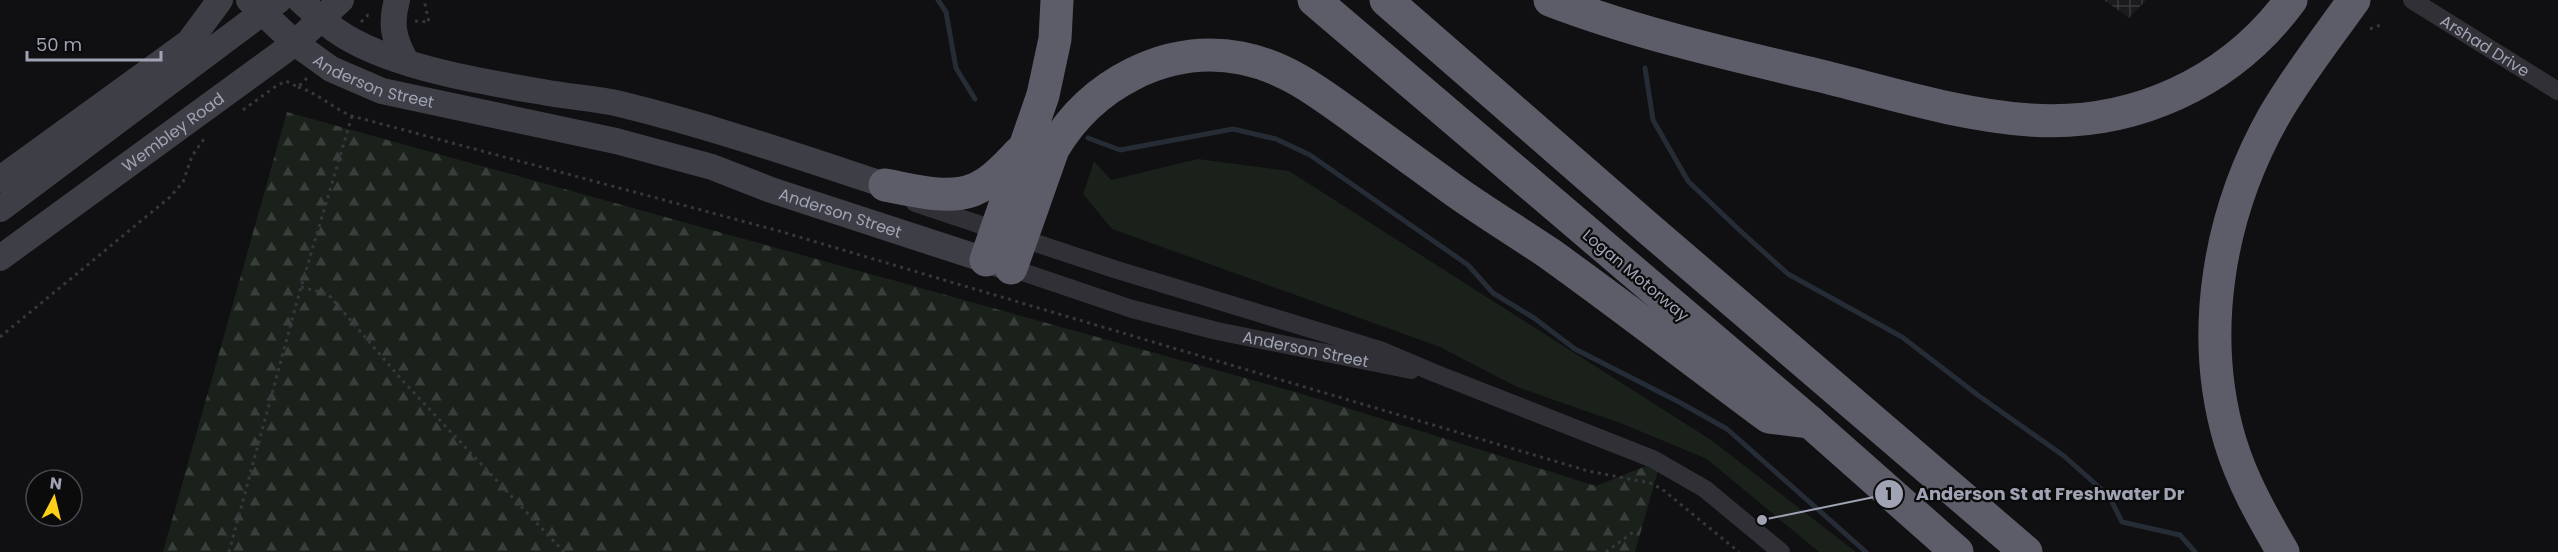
<svg xmlns="http://www.w3.org/2000/svg" width="2558" height="552" font-family="Poppins,sans-serif">
<style>
.industrial{fill:url(#industrial-grid)}
.green{fill:#1a211b}
.forest{fill:url(#forest-firs)}
.lines{fill:none;stroke-linecap:round;stroke-linejoin:round}
.stream{stroke:#252c35;stroke-width:5}
.path{stroke:#36373d;stroke-width:3;stroke-dasharray:3 4.5;stroke-linecap:butt}
.street{stroke:#303036;stroke-width:18}
.secondary{stroke:#3e3f46;stroke-width:26}
.highway{stroke:#5c5d68;stroke-width:33}
.labels{text-anchor:middle;stroke-width:4.5;stroke-linejoin:round;paint-order:stroke}
.street-label{font-size:16px;fill:#9fa3b3;stroke:#0b0b0c}
.leader{fill:none;stroke:#9fa3b3;stroke-width:2}
.callout-dot{fill:#9fa3b3;stroke:#0b0b0c;stroke-width:2}
.mark-label{font-size:18px;text-anchor:middle;font-weight:bold;fill:#111}
.callout-label{font-size:18px;text-anchor:middle;font-weight:bold;fill:#9fa3b3;stroke:#0b0b0c;stroke-width:4.5;stroke-linejoin:round;paint-order:stroke}
</style>
<defs>
<pattern id="industrial-grid" width="8" height="8" patternUnits="userSpaceOnUse" patternTransform="scale(1.5)"><rect width="8" height="8" fill="#1b1b1e"/><path d="M0 4h8M4 0v8" fill="none" stroke="#39393c"/></pattern>
<pattern id="forest-firs" width="22" height="20" patternUnits="userSpaceOnUse" patternTransform="scale(1.5)"><rect width="22" height="20" fill="#1a211b"/><path d="M5 1l3.5 6h-7zM16 11l3.5 6h-7z" fill="#383e3a"/></pattern>
</defs>
<rect width="100%" height="100%" fill="#100f11"/>
<!-- industrial -->
<polygon class="industrial" points="2104,0 2146,0 2129,18"/>
<!-- green -->
<polygon class="green" points="1198,159 1289,171 1711,440 1856,552 1819,552 1707,459 1623,424 1517,387 1440,347 1112,229 1083,194 1094,161 1111,180"/>
<!-- forest -->
<polygon class="forest" points="287,112 1299,393 1596,486 1661,460 1635,552 163,552"/>
<g class="lines">
<!-- stream -->
<g class="stream">
<polyline points="938,0 946,12 956,68 975,99"/>
<polyline points="1645,68 1653,120 1688,181 1736,227 1788,274 1902,337 1979,396 2064,456 2109,496 2122,522 2180,535 2195,552"/>
<polyline points="1088,138 1120,150 1233,129 1276,139 1310,155 1468,265 1493,293 1534,318 1575,349 1679,402 1727,429 1866,552"/>
</g>
<!-- path -->
<g class="path">
<polyline points="415,21 429,22 424,0"/>
<polyline points="361,22 368,15 373,15"/>
<polyline points="2370,29 2383,24"/>
<path d="M298,87C318,93 332,108 352,116L779,231L1588,471L1650,483L1662,489L1739,552"/>
<polyline points="243,110 276,86 286,81 298,87 307,78"/>
<polyline points="301,287 328,294 402,380 564,552"/>
<polyline points="0,337 170,197 183,182 192,156 206,136"/>
<polyline points="229,552 301,287 352,116"/>
<polyline points="1606,552 1636,530"/>
</g>
<!-- street -->
<g class="street">
<path id="s1" d="M2412,0L2558,91"/>
<polyline points="915,203 1114,269 1380,350 1437,374 1653,459 1705,489 1781,552"/>
<path id="s2" d="M1011,268L1132,309L1217,331L1411,370"/>
</g>
<!-- secondary -->
<g class="secondary">
<path id="s3" d="M249,0L295,43L331,69L382,91L616,141L712,167L771,190L1004,266"/>
<path d="M300,0C315,14 329,27 346,37C398,68 483,82 543,92C568,97 594,98 620,104C710,126 797,156 885,185"/>
<path d="M397,0C390,24 394,40 406,61"/>
<polyline points="0,179 189,42 220,0"/>
<polyline points="0,209 279,0"/>
<path id="s4" d="M0,258L295,43L341,0"/>
</g>
<!-- highway -->
<g class="highway">
<polyline points="1314,0 1810,422 1957,552"/>
<polyline points="1386,0 1649,229 2026,552"/>
<path d="M1550,0C1636,33 1728,54 1817,75C1887,92 1958,115 2030,120C2133,127 2230,83 2291,0"/>
<path d="M885,185C912,190 947,200 973,190C992,183 1006,166 1020,152"/>
<polyline points="986,260 1043,95 1055,39 1057,0"/>
<path d="M1011,268L1053,149C1091,84 1166,44 1241,58C1288,67 1322,95 1360,122C1392,145 1423,168 1455,191C1486,213 1519,233 1550,254C1624,307 1696,363 1769,417L1810,422"/>
<path d="M2283,552C2262,516 2242,481 2230,441C2198,333 2219,213 2274,116C2297,76 2327,38 2354,0"/>
</g>
</g>
<g class="labels">
<!-- street labels -->
<g class="street-label">
<text dy="6" stroke="none"><textPath href="#s1" startOffset="86">Arshad Drive</textPath></text>
<text dy="6" stroke="none"><textPath href="#s3" startOffset="152">Anderson Street</textPath></text>
<text dy="6" stroke="none"><textPath href="#s4" startOffset="214">Wembley Road</textPath></text>
<text dy="6" stroke="none"><textPath href="#s3" startOffset="638">Anderson Street</textPath></text>
<text transform="translate(1636 275) rotate(40)" y="6">Logan Motorway</text>
<text dy="6" stroke="none"><textPath href="#s2" startOffset="306">Anderson Street</textPath></text>
</g>
</g>
<!-- callouts -->
<path class="leader" d="M1762 520L1889 494"/>
<g class="callout-dot">
<circle cx="1762" cy="520" r="6"/>
<circle cx="1889" cy="494" r="15"/>
</g>
<g class="mark-label">
<text x="1889" y="500">1</text>
</g>
<g class="callout-label">
<text x="2050" y="500">Anderson St at Freshwater Dr</text>
</g>
<!-- north arrow -->
<g transform="translate(54 498) rotate(7)"><circle r="28" fill="#0b0b0c" stroke="#46484f" stroke-width="1.5"/>
<path d="M0-4.5L10 22L0 15L-10 22Z" fill="#ffce19"/>
<text y="-9" font-size="16" font-weight="bold" text-anchor="middle" fill="#9fa3b3">N</text>
</g>
<!-- scale -->
<path d="M27 51v9h134v-9" fill="none" stroke="#9fa3b3" stroke-width="3"/>
<text x="36" y="51" font-size="18" fill="#9fa3b3" stroke="#0b0b0c" stroke-width="4.5" paint-order="stroke">50 m</text>
</svg>
